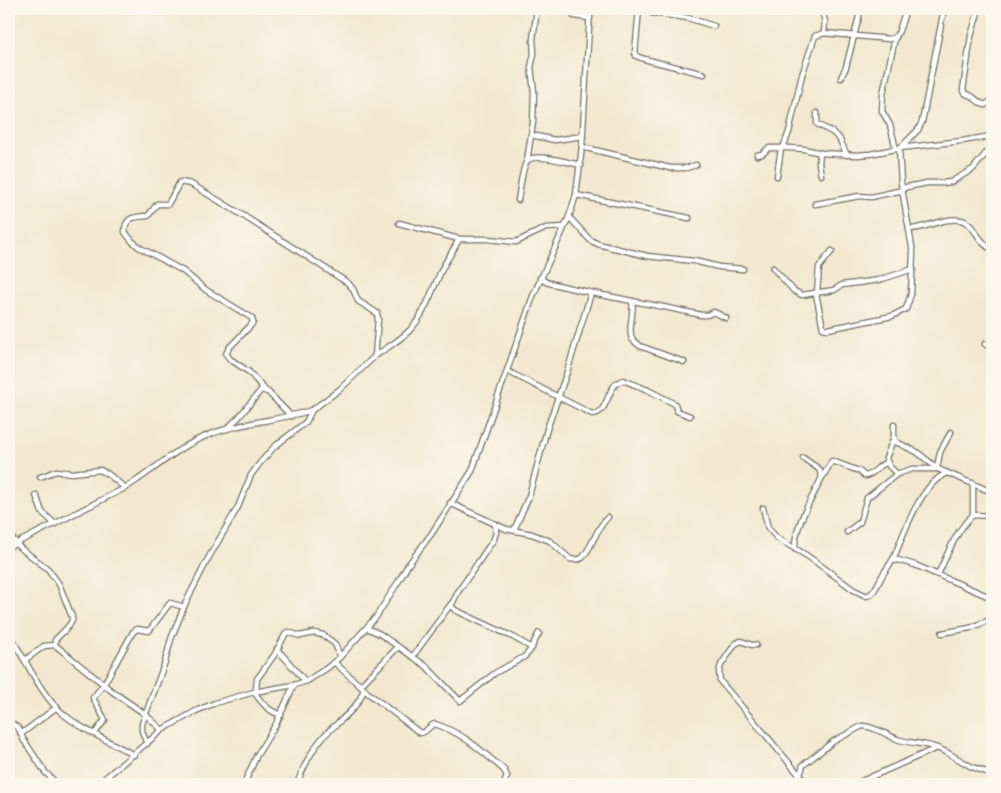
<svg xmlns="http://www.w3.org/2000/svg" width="1001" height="793" font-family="'Sorts Mill Goudy',serif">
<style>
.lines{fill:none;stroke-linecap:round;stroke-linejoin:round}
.minor-casing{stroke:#716d64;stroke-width:7}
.minor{stroke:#fff;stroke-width:4.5}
</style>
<rect width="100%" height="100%" fill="#fbf7ec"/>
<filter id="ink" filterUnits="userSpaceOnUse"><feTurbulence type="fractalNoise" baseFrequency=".02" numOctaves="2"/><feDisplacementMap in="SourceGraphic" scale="10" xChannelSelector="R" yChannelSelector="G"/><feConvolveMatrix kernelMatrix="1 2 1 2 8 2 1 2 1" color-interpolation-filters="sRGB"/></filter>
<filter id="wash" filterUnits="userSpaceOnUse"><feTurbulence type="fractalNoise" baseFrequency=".0096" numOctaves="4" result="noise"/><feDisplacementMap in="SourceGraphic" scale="20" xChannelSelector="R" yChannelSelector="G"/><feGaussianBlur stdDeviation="1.12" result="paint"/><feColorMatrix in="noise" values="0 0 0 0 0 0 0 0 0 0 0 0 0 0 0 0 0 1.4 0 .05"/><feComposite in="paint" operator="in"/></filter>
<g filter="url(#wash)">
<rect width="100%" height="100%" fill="#f3e8cf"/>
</g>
<g filter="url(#ink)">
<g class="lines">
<!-- minor casing -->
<g class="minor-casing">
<g id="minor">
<polyline points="639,9 635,53 636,56 644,59 704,74"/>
<polyline points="644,9 652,13 688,18 714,26"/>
<polyline points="821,9 825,21 824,33"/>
<path d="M979,9L971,36L963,90L966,94C974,95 977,103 985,105L992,100"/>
<polyline points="574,16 590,18"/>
<polyline points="841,78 846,67 861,9"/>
<polyline points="817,113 817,124 832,132 839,138 847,155"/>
<polyline points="531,135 555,140 583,136"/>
<polyline points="582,147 670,168 686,168 696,165"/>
<polyline points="901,147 918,130 922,122 944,9"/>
<polyline points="783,148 789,132 802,75 815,36 824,33 889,39 896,37"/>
<polyline points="896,149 890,125 882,111 883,94 895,38 899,31 906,9"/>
<polyline points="820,153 819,163 821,175"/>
<polyline points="757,155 762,154 769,148 789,148 804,149 821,153 856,155 870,154 900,148 962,141 992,136"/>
<polyline points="527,161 533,122 534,92 531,67 534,54 533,39 537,9"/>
<polyline points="777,176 781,148"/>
<polyline points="902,188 927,183 942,183 951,182 973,169 988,151 992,149"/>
<polyline points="576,195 689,218"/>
<path d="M518,200C520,191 522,167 527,161C534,152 570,163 581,165"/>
<polyline points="815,204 860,196 871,197 903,190"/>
<polyline points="569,217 590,240 598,244 647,256 694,261 719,267 743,269"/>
<polyline points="399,223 459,239 488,239 516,242 546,228 564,227"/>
<path d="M910,229C927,228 944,217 961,220C975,223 978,244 992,249"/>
<polyline points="773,268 794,291 802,295 834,290 842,285 879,280 913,269"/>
<path d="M540,278L546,282C597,296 650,303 701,315H707L714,312L726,318"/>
<polyline points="817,293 819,267 832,251"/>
<polyline points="816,294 823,328 828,329 892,316 906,309 911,294 913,253 901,183 899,148"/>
<path d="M632,301C635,313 627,327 632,339L640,346L684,362"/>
<polyline points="985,344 992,348"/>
<path d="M375,356C386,348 399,341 409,331C425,315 432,290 442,269C447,259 454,250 459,239"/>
<path d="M507,371L592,414C610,414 605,385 623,380L648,390L675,404L677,411L690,416"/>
<polyline points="894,425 894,437 896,442 917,452 938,469 992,492"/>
<polyline points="227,429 239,417 261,390 268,392 291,416"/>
<polyline points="894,437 886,458 889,466 897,474"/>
<polyline points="937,468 940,452 951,432"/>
<path d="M823,476L832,461L859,471L865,476C874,475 878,465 886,463"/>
<polyline points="40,477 56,471 72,473 100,470 108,474 125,488"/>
<polyline points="973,483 973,515"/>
<polyline points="36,495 42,512 55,524"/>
<path d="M450,503L506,529L532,534L550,541L570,559C575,560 579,560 582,558C591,550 596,528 608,517"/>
<path d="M763,508L768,528L777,538L809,557L854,590L867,596C875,593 877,585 881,578C885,570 892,563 895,555C905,530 921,484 947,473"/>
<polyline points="495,524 496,532 494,539 458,592 451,606 455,610 513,637 532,648"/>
<polyline points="514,530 529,496 547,429 567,372 591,293"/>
<polyline points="847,532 860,522 867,498 897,474 912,469 938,469"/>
<polyline points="9,534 19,547 48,569 59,584 72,617 72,621 67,628 55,640 55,645 113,692 145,714 162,730"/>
<path d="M9,547L125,488C152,472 176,448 206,436C240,422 277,421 312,410"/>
<path d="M795,549C794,526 813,497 822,477L819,469L803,458"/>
<polyline points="892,561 898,560 915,565 992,598"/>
<path d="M938,574C948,554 956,530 973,515L992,516"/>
<polyline points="367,628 380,634 426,666 460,701 495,673 524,657 529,652 539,633"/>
<polyline points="942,633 970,628 992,619"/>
<path d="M9,635C26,659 39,692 61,712C80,729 111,742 134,755"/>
<polyline points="756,645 752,645 741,641 735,644 721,665 719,672 720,681 807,784"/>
<polyline points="277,649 305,681"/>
<polyline points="413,656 451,604"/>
<polyline points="25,660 44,646 55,645"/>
<path d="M334,662L368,693L420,733C427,733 429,725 435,724C463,733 482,751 504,770L507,776L504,784"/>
<polyline points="360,686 398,647"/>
<polyline points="256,691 257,679 275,654 286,633 288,632 300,636 314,633 323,635 335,644 340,656"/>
<path d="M254,692C262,703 268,711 281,715"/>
<polyline points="9,721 19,729 23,739 45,772 57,784"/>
<polyline points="95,733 105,720 93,698 104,684 133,632 137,629 149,631 170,603 184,607"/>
<polyline points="21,734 57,707"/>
<path d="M147,744L142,731V724L165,662L171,639L186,602L209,557L238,507L251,475L260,463L274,447L306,422L312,410L339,390L375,356L378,319L377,313L358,301L353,289L348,283L239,213L191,184L180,182L168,204H157L148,216C135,217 125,216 125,232L132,241L139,247L183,271L206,290L252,318L253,322L251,325L229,348L226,354L230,359L249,372L265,390"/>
<path d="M800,775L803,765L834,741L862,726C875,726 887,736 900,740C913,744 926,743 939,749"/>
<polyline points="98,784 162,730 196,711 215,703 254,692 294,685 307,681 327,668 339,658 376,617 400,579 408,565 432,533 472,471 533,296 569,217 576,195 582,147 590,9"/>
<polyline points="244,784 257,755 276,724 294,685"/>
<path d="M297,784C303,768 312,749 324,736C338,721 358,710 364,689"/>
<polyline points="855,784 937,748 946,752 972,767 992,774"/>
</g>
</g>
<!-- minor -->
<use href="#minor" class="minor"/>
</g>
</g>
<!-- margin -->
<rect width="1001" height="793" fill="none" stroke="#fbf7ec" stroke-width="30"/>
</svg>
